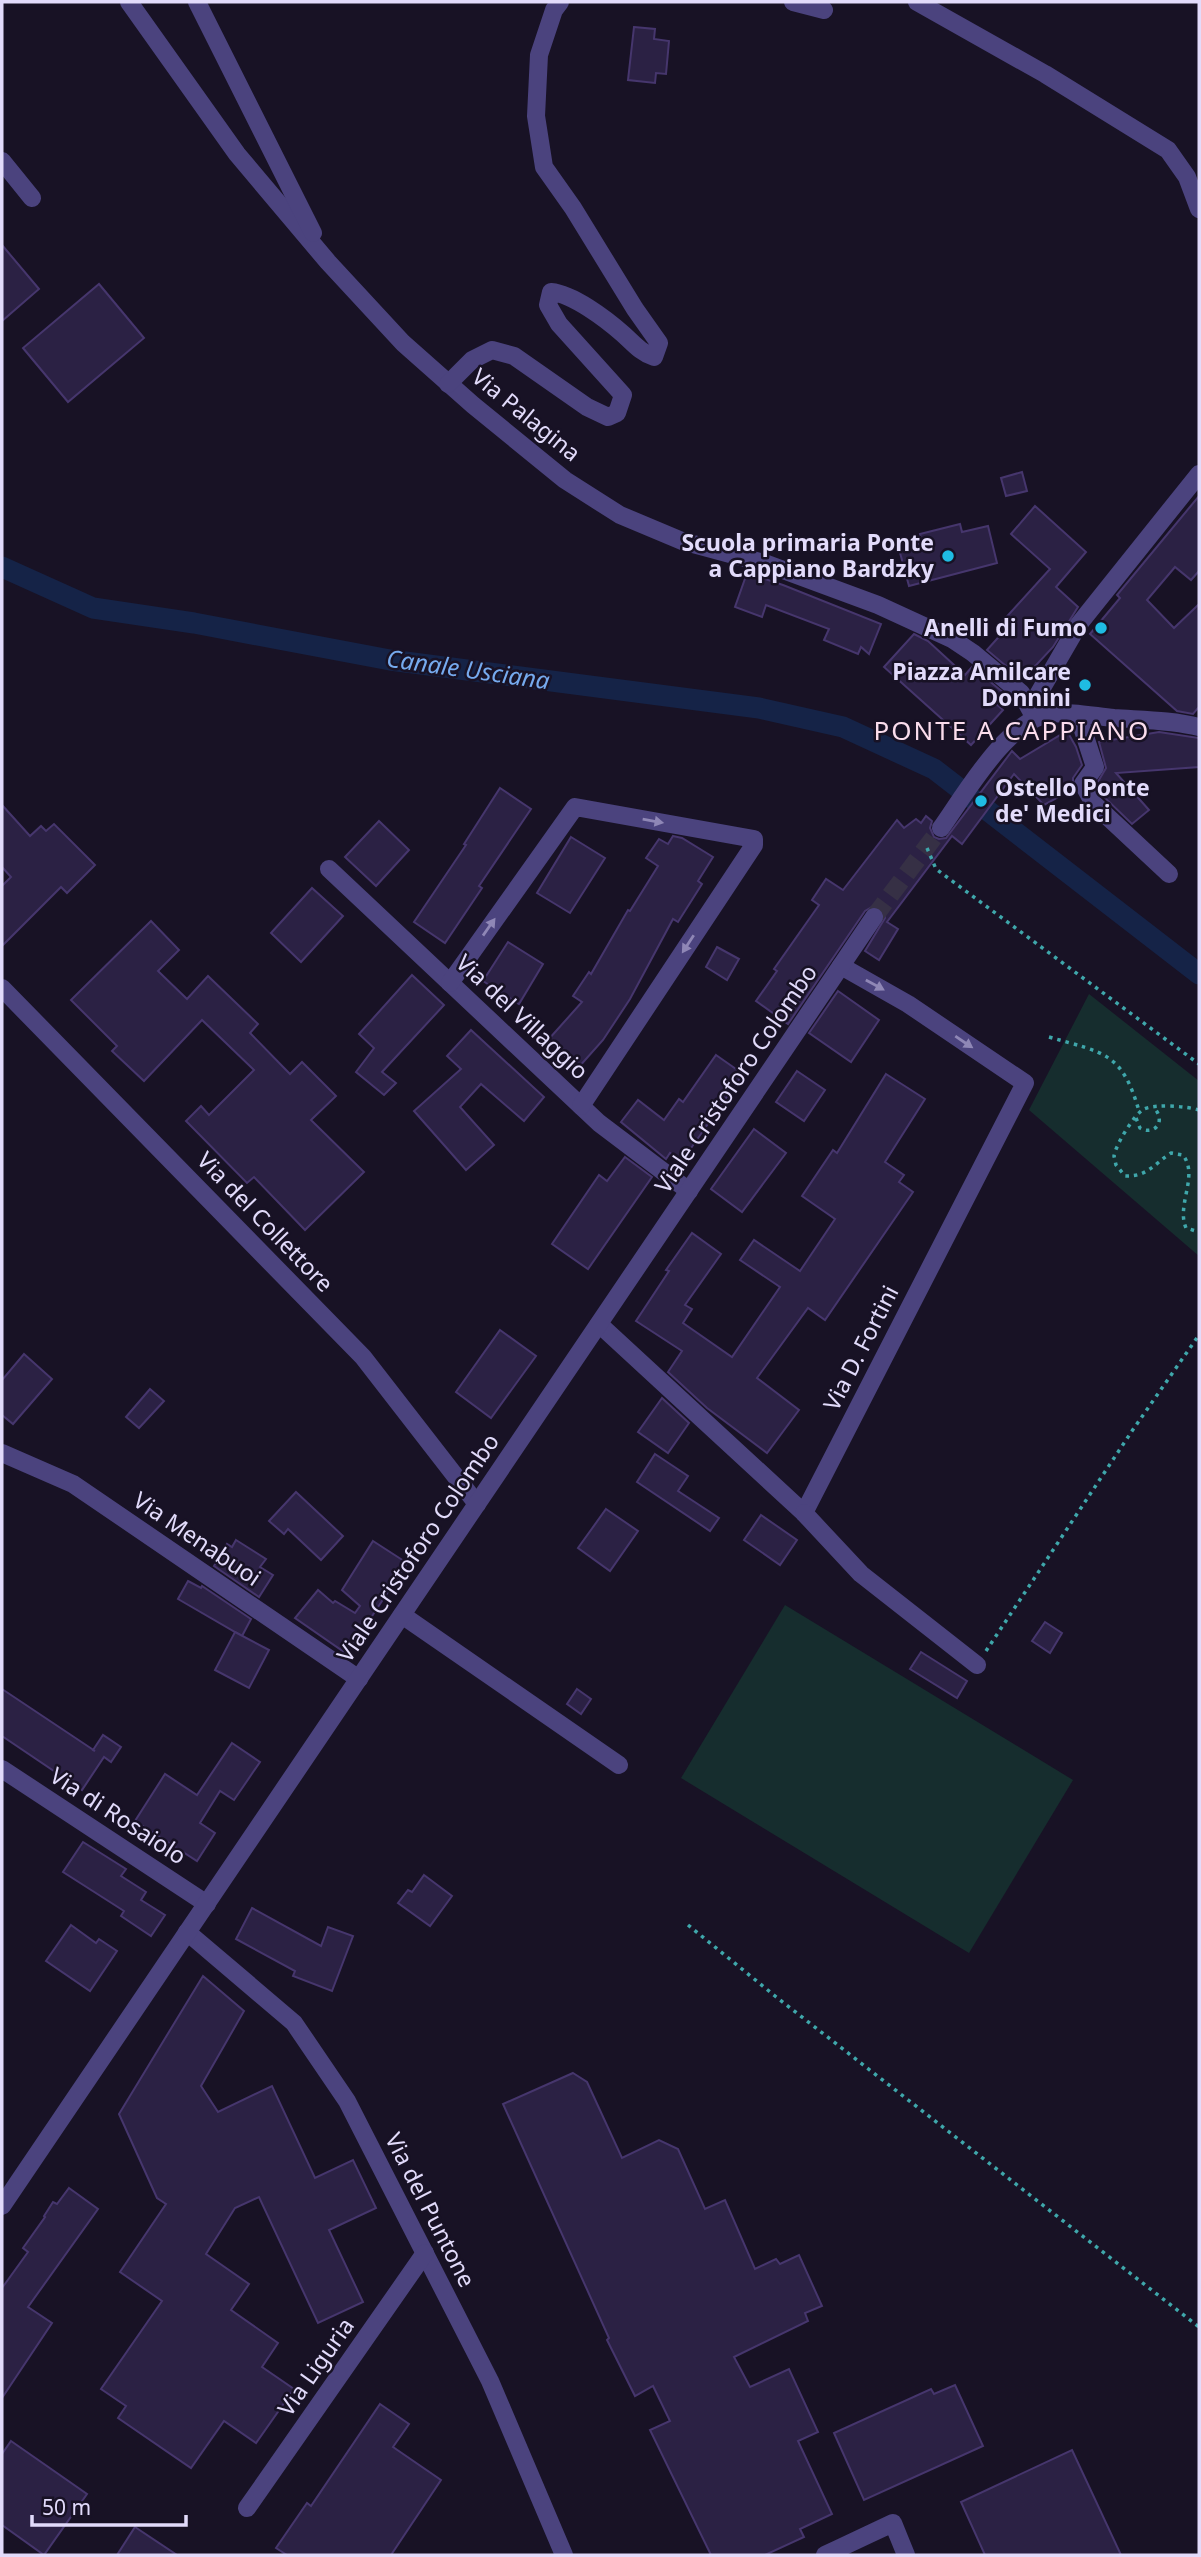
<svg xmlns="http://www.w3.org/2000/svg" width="1201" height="2557" font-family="'Noto Sans',sans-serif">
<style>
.green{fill:#162d2e}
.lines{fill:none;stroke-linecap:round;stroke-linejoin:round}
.canal{stroke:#152347;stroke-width:21}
.building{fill:#2b2144;stroke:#46366d;stroke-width:2}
.minor-tunnel{stroke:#363045;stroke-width:18;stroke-dasharray:18 9;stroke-linecap:butt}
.path{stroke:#3fa7ab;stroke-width:3.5;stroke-dasharray:3.5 5;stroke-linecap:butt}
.minor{stroke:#4b437e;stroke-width:18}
.oneway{fill:#8f87b6}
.poi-dot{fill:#1fbce3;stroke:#181225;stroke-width:2.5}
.labels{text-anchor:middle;stroke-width:5;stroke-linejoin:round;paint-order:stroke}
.street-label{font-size:23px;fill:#e2dbfb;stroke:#181225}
.poi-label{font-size:23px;font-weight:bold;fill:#e2dbfb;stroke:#181225;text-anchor:end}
.water-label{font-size:24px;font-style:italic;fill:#76aaee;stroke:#181225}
.quarter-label{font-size:26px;letter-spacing:2px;fill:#fbdded;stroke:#181225}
</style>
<rect width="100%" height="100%" fill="#181225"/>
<!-- green -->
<g class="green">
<polygon points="1089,994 1199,1081 1199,1256 1029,1110"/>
<polygon points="785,1605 1073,1780 969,1953 681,1778"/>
</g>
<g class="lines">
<!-- canal -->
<polyline class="canal" points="2,567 93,608 194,623 390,660 759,708 843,727 934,769 1199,974"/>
</g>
<!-- building -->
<g class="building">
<polygon points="634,27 655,29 654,39 669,41 666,74 656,73 655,83 628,80"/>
<polygon points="2,245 39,289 2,321"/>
<polygon points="99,284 144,338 68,402 23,348"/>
<polygon points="1022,472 1027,491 1006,496 1001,478"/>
<polygon points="1199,496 1199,571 1191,580 1175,567 1147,600 1174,628 1199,604 1199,707 1193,714 1177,711 1090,634 1120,598 1117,595"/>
<polygon points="1035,506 1086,552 1056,587 1078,607 1053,647 1026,676 1023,672 1019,677 987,650 1005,630 1000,624 1050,569 1011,534"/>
<polygon points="960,524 962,532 988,526 997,563 909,586 899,549 922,543 920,534"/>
<polygon points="747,573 783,585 881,624 869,654 861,647 858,654 824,640 829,629 766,605 762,617 735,607"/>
<polygon points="914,634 928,641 965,675 972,667 1004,693 995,703 1003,710 971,745 884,667"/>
<polygon points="1067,731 1076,747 1082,765 1073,778 1073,789 1044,805 1014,774 962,844 952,836 887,922 898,929 879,960 865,951 885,918 884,911 874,906 865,911 788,1024 756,1001 777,971 774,969 819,905 812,900 826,879 843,890 897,820 904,828 916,819 921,823 926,816 932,821 930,828 934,837 939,839 946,838 1012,751 1020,759"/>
<polygon points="1159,732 1199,738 1199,767 1116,773 1149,810 1132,824 1101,794 1096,785 1106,768 1099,742"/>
<polygon points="500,788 531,809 479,886 482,888 445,943 414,922 466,845 464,844"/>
<polygon points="2,805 30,836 41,826 46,831 54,824 95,865 67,893 61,887 2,946 2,886 11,877 2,867"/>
<polygon points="379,821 409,850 376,886 345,857"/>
<polygon points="673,836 682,838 713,857 698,881 702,884 678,922 673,919 630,999 603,1040 578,1068 548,1040 582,1002 573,996 589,972 591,974 628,910 630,911 658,866 646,858 659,839 668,844"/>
<polygon points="571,837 605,858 570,913 537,893"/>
<polygon points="312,888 343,916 301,962 271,933"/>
<polygon points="151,921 179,950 158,971 187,999 208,976 258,1024 250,1033 290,1074 302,1062 336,1096 311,1120 364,1172 305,1230 254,1177 247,1183 186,1121 201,1106 209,1115 254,1070 202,1020 144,1081 112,1051 117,1046 71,1000"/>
<polygon points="508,942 543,964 519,1004 483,981"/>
<polygon points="717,947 739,959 727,980 706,967"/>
<polygon points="412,975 444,1005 382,1072 396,1083 384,1095 356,1072 374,1048 359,1034"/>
<polygon points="838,991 879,1020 851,1062 809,1033"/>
<polygon points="471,1030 544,1097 524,1121 481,1084 460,1107 494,1145 466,1170 414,1111 461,1069 447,1056"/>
<polygon points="716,1055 743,1074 682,1161 670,1153 666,1159 621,1122 638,1100 664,1120 679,1099 683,1102"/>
<polygon points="797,1071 825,1090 804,1121 776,1102"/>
<polygon points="886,1074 925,1099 885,1162 904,1175 899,1182 913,1192 825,1320 808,1308 757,1378 799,1410 767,1453 707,1408 668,1372 682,1351 636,1321 669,1271 666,1270 692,1233 721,1254 685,1305 692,1309 683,1323 732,1357 780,1287 740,1260 754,1240 800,1271 835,1219 802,1196 833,1150 837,1153"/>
<polygon points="754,1129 786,1153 742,1212 711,1189"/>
<polygon points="625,1157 652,1177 588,1269 552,1244 599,1175 607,1181"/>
<polygon points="500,1330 536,1356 491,1418 456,1392"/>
<polygon points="24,1354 52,1379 13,1424 2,1415 2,1380"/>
<polygon points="150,1389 164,1401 139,1428 126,1417"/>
<polygon points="662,1398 689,1423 668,1453 638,1432"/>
<polygon points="655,1454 688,1476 678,1491 719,1518 710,1531 637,1482"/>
<polygon points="296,1492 343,1536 321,1560 288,1529 284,1534 269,1521"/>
<polygon points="606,1509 638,1531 610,1571 578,1548"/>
<polygon points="761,1515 797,1540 780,1565 744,1540"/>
<polygon points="236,1540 266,1559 260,1567 273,1575 259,1597 214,1566 227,1544 232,1547"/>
<polygon points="373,1541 407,1563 347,1654 295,1618 318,1590 333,1603 335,1601 355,1613 360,1606 342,1590"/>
<polygon points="188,1581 201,1588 202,1586 251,1619 242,1636 178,1599"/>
<polygon points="1045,1622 1062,1633 1050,1653 1032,1641"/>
<polygon points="235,1632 269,1650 249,1688 215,1670"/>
<polygon points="921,1652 967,1681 957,1698 910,1669"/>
<polygon points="2,1689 95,1751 93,1750 103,1735 121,1747 111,1762 104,1757 82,1790 2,1736"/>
<polygon points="577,1689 591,1699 581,1714 567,1704"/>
<polygon points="232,1743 260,1762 234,1800 220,1791 200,1823 215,1833 197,1861 135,1821 165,1774 197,1795"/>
<polygon points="83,1842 126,1869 121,1876 146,1892 141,1900 165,1915 151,1936 121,1916 124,1911 63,1872"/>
<polygon points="424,1875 452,1896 430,1926 398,1903 408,1890 412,1892"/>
<polygon points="252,1908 321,1946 328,1927 353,1936 332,1991 293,1976 295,1971 236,1939"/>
<polygon points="71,1925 96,1943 99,1939 117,1951 90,1991 46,1961"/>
<polygon points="203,1976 244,2011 201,2086 218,2112 272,2086 315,2178 353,2160 376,2208 329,2230 363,2302 318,2323 259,2197 235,2208 206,2254 249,2284 231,2310 278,2343 262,2367 294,2389 256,2443 224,2421 191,2468 118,2418 126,2406 101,2389 162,2301 120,2272 166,2204 157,2198 119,2114"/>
<polygon points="573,2073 587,2082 622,2158 659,2140 678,2149 705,2209 725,2200 755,2269 776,2259 780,2264 799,2255 822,2306 805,2313 808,2321 734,2357 750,2387 789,2369 818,2432 798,2441 832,2514 800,2529 804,2537 765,2555 711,2555 650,2430 670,2421 653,2386 635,2396 607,2340 609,2338 503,2104"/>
<polygon points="69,2188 98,2209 28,2307 52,2323 2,2398 2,2288 28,2252 23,2248 45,2217 44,2216 53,2202 57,2204"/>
<polygon points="955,2385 983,2446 864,2500 834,2433 931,2389 934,2394"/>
<polygon points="380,2404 409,2424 393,2447 441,2480 391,2555 287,2555 276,2548 307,2503 311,2506"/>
<polygon points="11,2441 87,2494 44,2555 2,2525 2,2454"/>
<polygon points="1072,2450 1121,2555 985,2555 961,2502"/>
<polygon points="135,2527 177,2555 117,2555"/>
</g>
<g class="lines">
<!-- minor-tunnel -->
<polyline class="minor-tunnel" points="874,917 941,828"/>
<!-- path -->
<g class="path">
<polyline points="927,848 936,869 1199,1064"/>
<path d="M1049,1037C1104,1053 1122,1052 1139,1111"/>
<path d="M1199,1110C1186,1106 1155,1104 1144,1109C1135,1113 1115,1146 1114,1156L1116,1165L1125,1176C1147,1177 1154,1164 1171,1153L1183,1155C1199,1176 1176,1205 1186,1228L1199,1232"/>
<path d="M1136,1118L1140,1128C1154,1136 1166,1122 1155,1109"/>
<polyline points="986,1651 1132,1431 1199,1335"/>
<polyline points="688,1925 775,1996 1199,2327"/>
</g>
<!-- minor -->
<g class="minor">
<polyline points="129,2 237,154 328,262 403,343 473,405 565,480 620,515 682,541 767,564 878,605 952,639 973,653 1021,693 1035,718"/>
<polyline points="197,2 313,233"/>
<polyline points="793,2 824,10"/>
<polyline points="917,2 1045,74 1168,150 1187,177 1199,209"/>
<polyline points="2,161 32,198"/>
<path d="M448,384L472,360L492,350L514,356L587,407L608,417L617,413L623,395L559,324L548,305L551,292C573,294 606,319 623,334C633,343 641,353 654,357L659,343L635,309L573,208L544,167L536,116L539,55L554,10L560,2"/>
<polyline points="1078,715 1095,767 1083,784 1094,804 1169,874"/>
<polyline points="1035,718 1039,693 1079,624 1199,474"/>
<path d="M941,828C964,796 1008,719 1050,714C1070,711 1093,716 1114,718C1142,720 1172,720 1199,727"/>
<polyline points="329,869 599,1123 689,1191"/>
<polyline points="450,983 575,807 754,839 754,845 581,1106"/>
<polyline points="2,988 363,1357 477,1504"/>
<polyline points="599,1324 804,1513 1025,1083 908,1004 841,966"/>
<polyline points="2,1453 73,1484 359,1679"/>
<polyline points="804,1513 861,1574 977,1665"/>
<polyline points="402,1615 619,1765"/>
<polyline points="2,1769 207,1904"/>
<polyline points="187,1932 294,2023 347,2101 490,2381 564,2555"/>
<polyline points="2,2206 874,917"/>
<polyline points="247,2508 425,2253"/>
<polyline points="825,2555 893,2523 906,2555"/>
</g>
</g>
<!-- one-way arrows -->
<defs><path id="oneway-solid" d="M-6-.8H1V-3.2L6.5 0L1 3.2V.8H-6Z" transform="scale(1.75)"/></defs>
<g class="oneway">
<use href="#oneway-solid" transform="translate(653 821) rotate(10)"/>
<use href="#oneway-solid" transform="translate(489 927) rotate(-55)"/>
<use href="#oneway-solid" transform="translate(688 944) rotate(123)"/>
<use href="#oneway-solid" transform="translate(875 985) rotate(29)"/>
<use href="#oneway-solid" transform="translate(964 1042) rotate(34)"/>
</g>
<!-- markers -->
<g class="poi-dot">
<circle cx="948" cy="556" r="7"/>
<circle cx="1101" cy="628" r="7"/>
<circle cx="1085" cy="685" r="7"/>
<circle cx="981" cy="801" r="7"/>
</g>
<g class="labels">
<!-- street labels -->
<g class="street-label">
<text transform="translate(526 415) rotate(39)" y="8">Via Palagina</text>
<text transform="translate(522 1017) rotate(43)" y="8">Via del Villaggio</text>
<text transform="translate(736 1079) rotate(-56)" y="8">Viale Cristoforo Colombo</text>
<text transform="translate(265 1222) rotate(46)" y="8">Via del Collettore</text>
<text transform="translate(861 1348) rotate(-63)" y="8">Via D. Fortini</text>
<text transform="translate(197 1539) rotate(34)" y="8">Via Menabuoi</text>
<text transform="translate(418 1548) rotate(-56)" y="8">Viale Cristoforo Colombo</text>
<text transform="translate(118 1816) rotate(33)" y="8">Via di Rosaiolo</text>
<text transform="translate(430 2210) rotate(63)" y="8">Via del Puntone</text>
<text transform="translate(316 2367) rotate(-55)" y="8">Via Liguria</text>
</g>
<!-- poi labels -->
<g class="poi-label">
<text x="934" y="551">Scuola primaria Ponte<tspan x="934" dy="26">a Cappiano Bardzky</tspan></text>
<text x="1087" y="636">Anelli di Fumo</text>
<text x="1071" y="680">Piazza Amilcare<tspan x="1071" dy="26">Donnini</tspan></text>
<text x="995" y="796" text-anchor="start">Ostello Ponte<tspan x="995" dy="26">de' Medici</tspan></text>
</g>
<!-- water labels -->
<g class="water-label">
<text transform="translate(468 670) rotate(8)" y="8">Canale Usciana</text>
</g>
<!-- quarter labels -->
<g class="quarter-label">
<text x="1012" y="740">PONTE A CAPPIANO</text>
</g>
</g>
<!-- border -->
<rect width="1201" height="2557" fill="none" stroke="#e2dbfb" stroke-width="7"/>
<!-- scale -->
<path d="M32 2515v10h154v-10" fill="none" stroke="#e2dbfb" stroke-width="3.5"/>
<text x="42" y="2515" font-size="21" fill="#e2dbfb" stroke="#181225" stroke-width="5" paint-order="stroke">50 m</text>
</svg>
